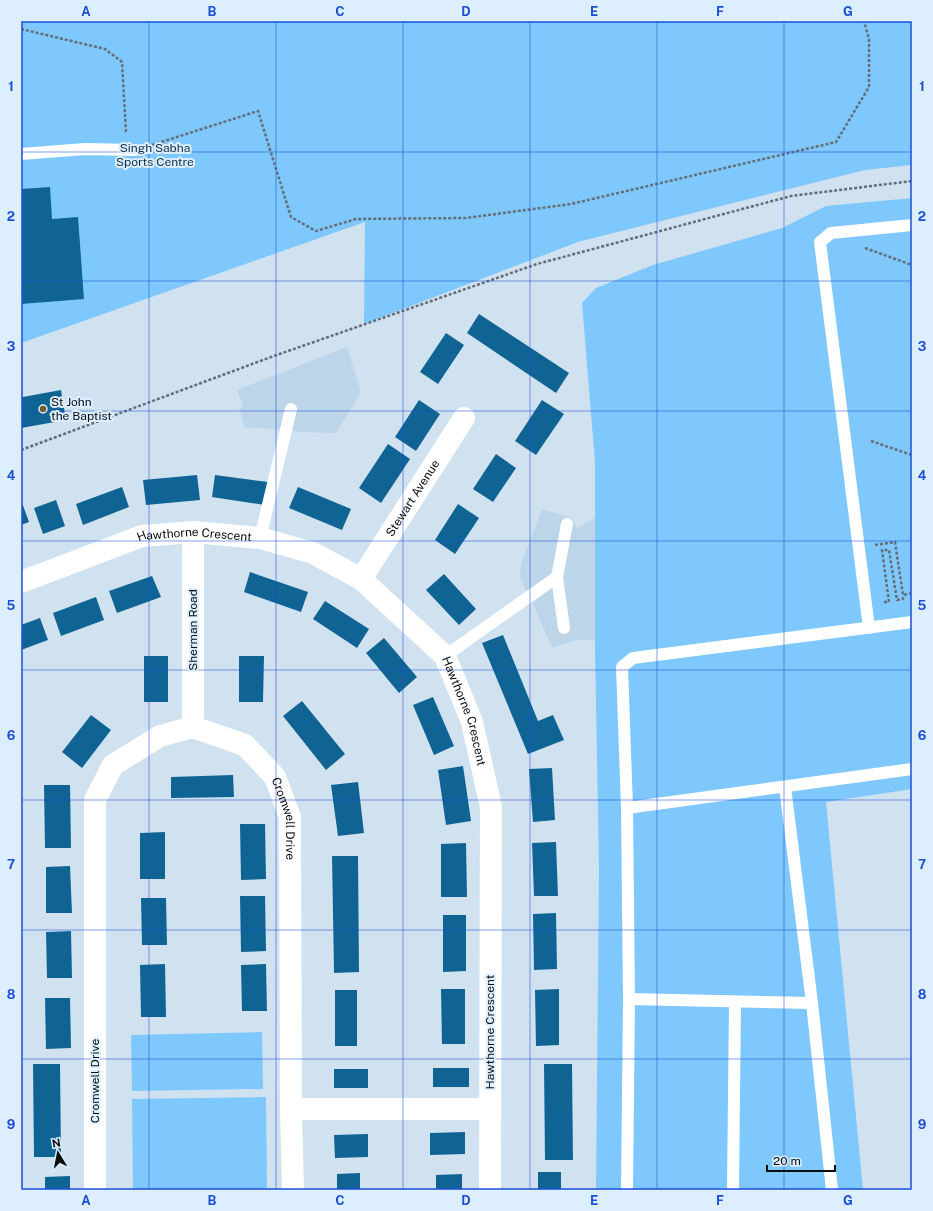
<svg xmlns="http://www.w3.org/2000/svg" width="933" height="1211" font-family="'Public Sans',sans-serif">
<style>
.built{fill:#bcd5e8}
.green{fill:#7ec8fd}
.building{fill:#106494}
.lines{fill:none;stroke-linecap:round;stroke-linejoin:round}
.path{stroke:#636e77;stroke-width:2.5;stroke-dasharray:3 2;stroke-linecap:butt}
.lane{stroke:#fff;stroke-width:12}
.street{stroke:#fff;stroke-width:22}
.grid{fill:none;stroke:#1d4ed8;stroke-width:1;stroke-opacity:0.55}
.poi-dot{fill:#705f2d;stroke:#ddeffe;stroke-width:1.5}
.labels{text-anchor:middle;stroke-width:4;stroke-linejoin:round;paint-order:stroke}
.park-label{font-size:12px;fill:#0e2f44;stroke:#ddeffe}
.poi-label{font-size:12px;fill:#070d11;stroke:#ddeffe;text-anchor:start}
.street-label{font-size:12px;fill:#070d11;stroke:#ddeffe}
.neatline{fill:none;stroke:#1d4ed8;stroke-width:1.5}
.grid-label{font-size:13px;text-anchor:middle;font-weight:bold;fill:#1d4ed8}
</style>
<rect width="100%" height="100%" fill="#d0e2f0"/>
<!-- built -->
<g class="built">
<polygon points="347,347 361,392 336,433 300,432 290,429 245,428 239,408 243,407 237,390"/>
<polygon points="542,509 572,518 577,528 595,518 595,640 576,640 552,648 532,602 473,644 465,635 527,592 520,577 521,564"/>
</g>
<!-- green -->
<g class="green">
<polygon points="21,21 912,21 912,165 865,170 578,242 364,324 365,222 21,343"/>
<polygon points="912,198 912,789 826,802 863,1190 596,1190 599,869 595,648 595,462 582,303 596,288 653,265 782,228 826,206"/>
<polygon points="262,1032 263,1089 132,1091 131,1035"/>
<polygon points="266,1097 267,1190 133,1190 132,1099"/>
</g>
<!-- building -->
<g class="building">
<polygon points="50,187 52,219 78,217 84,299 21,304 21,189"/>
<polygon points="479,314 569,373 556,393 467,333"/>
<polygon points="446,333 464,345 438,384 420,372"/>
<polygon points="61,390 66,420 21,428 21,393 23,397"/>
<polygon points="419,400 440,414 416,451 395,437"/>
<polygon points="542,400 564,414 536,455 515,441"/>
<polygon points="388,444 410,459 381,503 359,488"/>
<polygon points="496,454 516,468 493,502 473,489"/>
<polygon points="197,475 200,500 146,505 143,480"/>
<polygon points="215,475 268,482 265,505 212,497"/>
<polygon points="122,487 129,507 83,525 76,504"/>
<polygon points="298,487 351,509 342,530 289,508"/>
<polygon points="21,500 29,522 21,525"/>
<polygon points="56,500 65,526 43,534 34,508"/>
<polygon points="458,504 479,518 455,554 435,540"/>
<polygon points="250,572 308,592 301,612 244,592"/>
<polygon points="444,574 476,609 459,625 426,590"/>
<polygon points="152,576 161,597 117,613 109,591"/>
<polygon points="96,597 104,620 61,636 53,613"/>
<polygon points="325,601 369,629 357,648 313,619"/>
<polygon points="40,618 48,640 21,650 21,625"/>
<polygon points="503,635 538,721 553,715 564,740 528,754 482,643"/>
<polygon points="384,638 417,677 399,693 366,653"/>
<rect x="144" y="656" width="24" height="46"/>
<polygon points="239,656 264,656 263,702 239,702"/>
<polygon points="433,697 454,746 434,755 413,705"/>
<polygon points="302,701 345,754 326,770 283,716"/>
<polygon points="91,715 111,730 82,768 62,752"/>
<polygon points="463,766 471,821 446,825 438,770"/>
<polygon points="552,768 555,820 533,822 529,769"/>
<polygon points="233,775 234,797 171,798 171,777"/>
<polygon points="358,782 364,833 338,836 331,785"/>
<polygon points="44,785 70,785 71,848 45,848"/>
<polygon points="240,824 265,824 266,879 241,880"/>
<polygon points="165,832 165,879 140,879 140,833"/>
<polygon points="556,842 558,896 534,896 532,843"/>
<polygon points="466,843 467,897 441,897 441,844"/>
<polygon points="332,856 358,856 359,972 334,973"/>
<polygon points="70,866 72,913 46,913 46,867"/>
<polygon points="240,896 265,896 266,951 241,952"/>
<polygon points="141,898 166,898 167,945 142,945"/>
<polygon points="556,913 557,969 534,970 533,914"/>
<polygon points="443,915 466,915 466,971 443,972"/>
<polygon points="71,931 72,978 47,978 46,932"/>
<polygon points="165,964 166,1017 141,1017 140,965"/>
<polygon points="266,964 267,1011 242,1011 241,965"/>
<polygon points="441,989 465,989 465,1044 442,1044"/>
<polygon points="559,989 559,1045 536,1046 535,990"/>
<rect x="335" y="990" width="22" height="56"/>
<polygon points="45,998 70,998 71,1048 46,1049"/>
<polygon points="33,1064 60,1064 61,1157 34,1157"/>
<polygon points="544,1064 572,1064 573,1160 545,1160"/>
<rect x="433" y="1068" width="36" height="19"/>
<rect x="334" y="1069" width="34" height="19"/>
<polygon points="465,1132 465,1154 430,1155 430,1133"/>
<polygon points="368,1134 368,1157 335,1158 334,1135"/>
<rect x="538" y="1172" width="23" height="18"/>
<polygon points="360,1173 360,1190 337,1190 337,1174"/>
<polygon points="462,1174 462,1190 436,1190 436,1175"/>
<polygon points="70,1176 70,1190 45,1190 45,1177"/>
</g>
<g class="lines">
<!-- path -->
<g class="path">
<polyline points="21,29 105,49 122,62 126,133"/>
<polyline points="152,145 258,111 291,217 316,231 356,219 466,218 571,204 836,142 869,87 869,39 864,21"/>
<polyline points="865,248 912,265"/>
<polyline points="871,441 912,455"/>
<polyline points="21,450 271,357 537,264 791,196 912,181"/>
<polyline points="875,545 895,542 903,595 912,593"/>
<polyline points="884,602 889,602 882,550 889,550 897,600 903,599 903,595"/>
</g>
<!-- lane -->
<g class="lane">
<polyline points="21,154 85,149 135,150"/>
<polyline points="260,538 291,409"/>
<polyline points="564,628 557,577 567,524"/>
<polyline points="869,628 820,242 831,233 912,225"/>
<polyline points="445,656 557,577"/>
<polyline points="785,787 812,1003 832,1190"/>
<polyline points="627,808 622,667 633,658 912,622"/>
<polyline points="629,999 812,1003"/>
<polyline points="627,1190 629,999 627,808 912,769"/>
<polyline points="733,1190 735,1002"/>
</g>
<!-- street -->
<g class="street">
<polyline points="193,532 193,727"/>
<path id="s1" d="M361,579L464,418"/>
<path id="s2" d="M21,582L142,536L193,532L260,538L313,553L361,579L445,656L472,722L491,807L490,1190"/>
<polyline points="291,1109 490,1109"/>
<path id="s3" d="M95,1190V800L113,765L160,736L193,727L245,745L275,777L290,817L291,1109L293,1190"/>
</g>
</g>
<!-- grid -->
<path class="grid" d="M149,21V1190M276,21V1190M403,21V1190M530,21V1190M657,21V1190M784,21V1190M21,152H912M21,281H912M21,411H912M21,541H912M21,670H912M21,800H912M21,930H912M21,1059H912"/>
<!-- markers -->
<circle class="poi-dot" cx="43" cy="409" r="4"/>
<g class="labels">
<!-- park labels -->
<g class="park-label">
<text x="155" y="152">Singh Sabha<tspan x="155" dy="14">Sports Centre</tspan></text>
</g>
<!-- poi labels -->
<g class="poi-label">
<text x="51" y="406">St John<tspan x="51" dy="14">the Baptist</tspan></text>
</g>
<!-- street labels -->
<g class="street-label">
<text dy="4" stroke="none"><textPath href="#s1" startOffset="96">Stewart Avenue</textPath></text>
<text dy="4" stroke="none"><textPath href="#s2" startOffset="182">Hawthorne Crescent</textPath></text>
<text transform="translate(193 630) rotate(-90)" y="4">Sherman Road</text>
<text dy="4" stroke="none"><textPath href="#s2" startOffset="530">Hawthorne Crescent</textPath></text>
<text dy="4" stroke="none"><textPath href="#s3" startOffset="661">Cromwell Drive</textPath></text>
<text transform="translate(490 1032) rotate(-90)" y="4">Hawthorne Crescent</text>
<text transform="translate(95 1081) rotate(-90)" y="4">Cromwell Drive</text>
</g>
</g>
<!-- border -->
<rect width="933" height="1211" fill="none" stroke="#ddeffe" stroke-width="44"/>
<!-- north arrow -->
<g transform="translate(58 1153) rotate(350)" stroke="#ddeffe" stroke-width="3" paint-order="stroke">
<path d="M0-3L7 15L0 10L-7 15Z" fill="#070d11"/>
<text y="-6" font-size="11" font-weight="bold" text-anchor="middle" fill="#070d11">N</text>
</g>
<!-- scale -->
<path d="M767 1165v6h68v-6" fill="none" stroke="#070d11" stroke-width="2"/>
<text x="773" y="1165" font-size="12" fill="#070d11" stroke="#ddeffe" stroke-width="3" paint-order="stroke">20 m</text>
<rect x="22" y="22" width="889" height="1167" class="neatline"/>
<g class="grid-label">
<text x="86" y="16">A</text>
<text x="212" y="16">B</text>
<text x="340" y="16">C</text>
<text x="466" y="16">D</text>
<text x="594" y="16">E</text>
<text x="720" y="16">F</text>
<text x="848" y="16">G</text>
<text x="11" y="91">1</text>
<text x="922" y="91">1</text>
<text x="11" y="221">2</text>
<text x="922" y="221">2</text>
<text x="11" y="351">3</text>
<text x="922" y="351">3</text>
<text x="11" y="480">4</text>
<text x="922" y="480">4</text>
<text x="11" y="610">5</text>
<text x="922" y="610">5</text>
<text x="11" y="740">6</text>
<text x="922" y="740">6</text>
<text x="11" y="869">7</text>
<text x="922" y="869">7</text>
<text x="11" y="999">8</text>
<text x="922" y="999">8</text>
<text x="11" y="1129">9</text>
<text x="922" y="1129">9</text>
<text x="86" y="1205">A</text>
<text x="212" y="1205">B</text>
<text x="340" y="1205">C</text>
<text x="466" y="1205">D</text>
<text x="594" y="1205">E</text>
<text x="720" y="1205">F</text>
<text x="848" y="1205">G</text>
</g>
</svg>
